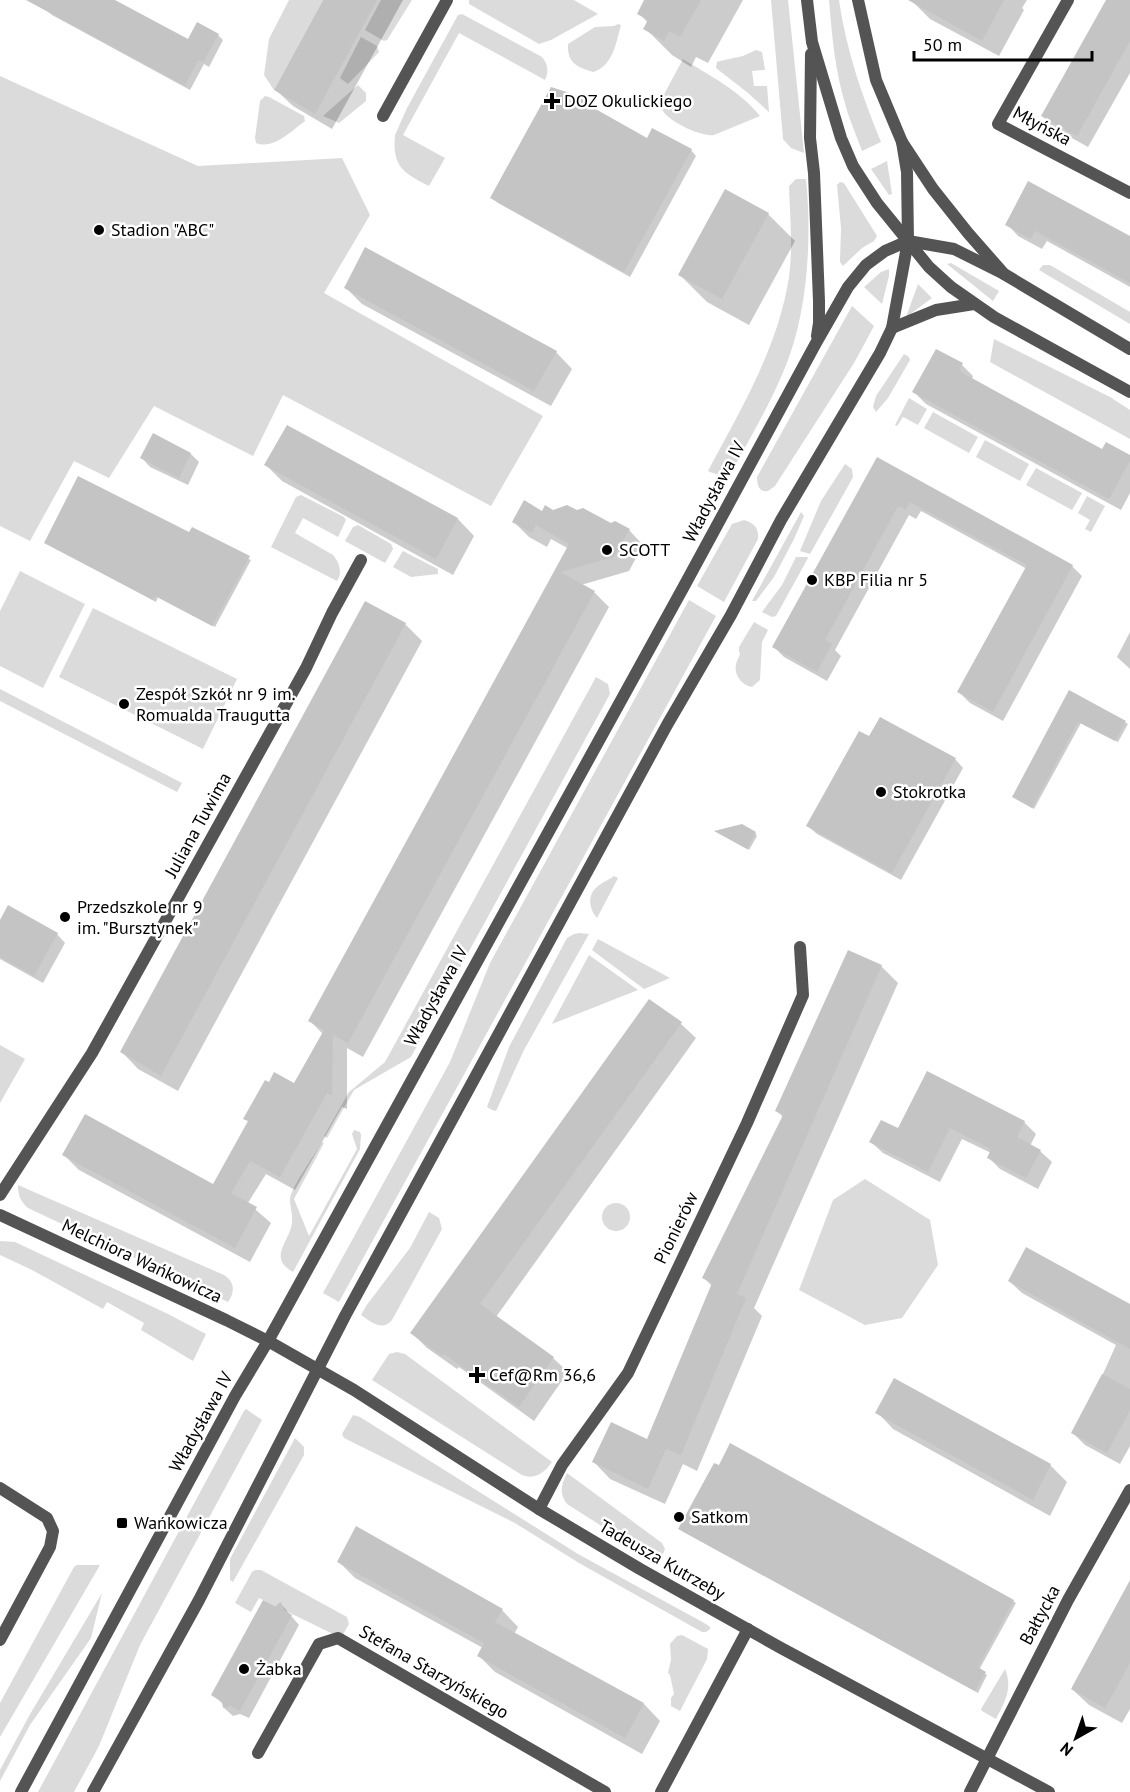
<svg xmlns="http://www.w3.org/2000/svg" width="1130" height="1792" font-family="'PT Sans',sans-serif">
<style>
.green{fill:#dbdbdb}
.shadow{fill:#0003}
.building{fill:#c4c4c4}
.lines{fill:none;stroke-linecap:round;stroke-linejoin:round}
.minor{stroke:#545454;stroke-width:12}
.tertiary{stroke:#545454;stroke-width:12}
.poi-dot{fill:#000;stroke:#fff;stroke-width:2}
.labels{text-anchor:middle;stroke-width:5;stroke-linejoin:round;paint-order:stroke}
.poi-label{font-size:18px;fill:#000;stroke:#fff;text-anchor:start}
.street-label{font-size:18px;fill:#000;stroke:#fff}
</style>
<rect width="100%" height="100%" fill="#fff"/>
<!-- green -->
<g class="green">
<polygon points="289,0 323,0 274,90 264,75 269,39"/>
<polygon points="381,0 412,0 387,40 384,41 365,30"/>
<polygon points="469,0 574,0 598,14 551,40 539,44 469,4"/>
<polygon points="771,0 788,0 804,153 791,148 783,139"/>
<path d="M829,0H839C846,49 862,96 881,142L862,151C857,136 850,122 846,107C835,72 832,36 829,0Z"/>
<path d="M462,14L542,57C548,64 549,71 545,80L459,33L403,135L445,158L429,186C404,173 392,167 395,135L407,108L458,15Z"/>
<path d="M618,24L621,25C616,43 613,66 593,72C576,67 567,62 568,44L595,27L614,26Z"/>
<polygon points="361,37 377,46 379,52 348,84 340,78"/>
<polygon points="756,50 762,52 765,70 752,71 754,86 767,86 769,112 748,93 716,68 717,62 720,61 743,56"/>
<path d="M683,59C710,76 739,90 760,116L714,135C701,137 670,122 663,111C661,108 661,106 660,102Z"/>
<polygon points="0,76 198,166 342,158 370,215 324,293 543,416 491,506 283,395 253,456 154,406 109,478 74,461 30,541 0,526"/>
<polygon points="358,85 366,93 366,101 339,123 323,116"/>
<path d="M265,96L269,97L304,116L305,121C291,131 274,150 256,143L255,138L260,101Z"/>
<polygon points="887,161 892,194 889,195 871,169"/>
<path d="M796,179H806C812,238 808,314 784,370C770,404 751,437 733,469C725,477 717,475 708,471C741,409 778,348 789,277C793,247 790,216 789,186Z"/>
<polygon points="840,182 844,183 877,236 874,241 862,248 843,266 840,262 841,228 837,185"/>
<polygon points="951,263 999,291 993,301 947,264"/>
<polygon points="1043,265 1050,265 1130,312 1130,324 1039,270"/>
<polygon points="889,269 889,276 882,304 864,287 881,272"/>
<polygon points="918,284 932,298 913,312 907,318 906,317"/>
<path d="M852,306L874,326L854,363L775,486L768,491C759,493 757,485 757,477Z"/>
<polygon points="994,339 1110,397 1130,410 1130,439 990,362"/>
<polygon points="904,354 909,357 910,360 888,398 876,412 873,407 876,396"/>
<polygon points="909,398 927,409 918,425 903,417 897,426 895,425"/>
<polygon points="933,412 978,437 969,453 924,428"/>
<polygon points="985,440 1029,464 1020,481 976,457"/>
<polygon points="845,464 852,469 853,477 847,488 810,554 800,551 821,501"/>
<polygon points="1036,468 1082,493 1072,510 1026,485"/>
<path d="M301,495L344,517L346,520L338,537L303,518L295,533L333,555C339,562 343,572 337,581L271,547L296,497Z"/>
<polygon points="1087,496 1105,506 1091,532 1085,529 1090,520 1078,513"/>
<polygon points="801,512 804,516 794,539 774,577 756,601 752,601"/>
<path d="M744,520C754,523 759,528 758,539L724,602L697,586L732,524Z"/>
<polygon points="358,525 391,544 393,549 385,563 345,541 353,527"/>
<polygon points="403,551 438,569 438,574 411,577 393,567"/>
<polygon points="796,557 807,557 808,558 776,616 772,617 762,612 782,585"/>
<polygon points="20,571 85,604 43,688 0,666 0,611"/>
<polygon points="689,600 716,616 339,1302 323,1293 450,1062 490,963"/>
<polygon points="93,608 237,679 203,749 59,677"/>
<path d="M754,622L768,630L762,642L760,680L752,687C741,685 732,673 737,661C738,658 740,656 740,653L739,652V647Z"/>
<polygon points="596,677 608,684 610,694 411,1057 354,1090 327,1138 324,1136 349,1092 385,1062"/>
<polygon points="0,689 182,783 177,792 0,701"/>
<path d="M614,876L618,878L597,918C589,909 587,895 597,887C601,883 609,880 614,876Z"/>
<polygon points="579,933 589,934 524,1050 496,1111 492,1110 487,1107 509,1047 567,938 574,934"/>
<polygon points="598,939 670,978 644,989 592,950"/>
<polygon points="589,955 638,990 552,1024"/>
<polygon points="0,1045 25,1059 0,1103"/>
<path d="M354,1130L360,1132L361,1135L360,1149L293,1272C267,1258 290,1241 292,1223C293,1215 290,1207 290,1199C291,1187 315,1155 322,1142L324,1143L294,1199L309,1236L357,1149L352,1134Z"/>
<polygon points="865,1179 930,1220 938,1265 902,1318 865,1325 799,1290 833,1200"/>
<path d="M18,1185L224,1275C235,1282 235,1292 228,1302L28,1208C20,1201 18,1195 18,1185Z"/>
<circle cx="616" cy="1217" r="14"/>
<path d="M429,1212L439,1218L442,1229L392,1320C383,1332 371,1322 361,1315L366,1306L410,1248Z"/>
<polygon points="0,1241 15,1242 168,1314 206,1334 193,1361 141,1330 144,1323 107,1302 103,1309 32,1270 0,1255"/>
<path d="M397,1352L405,1354L552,1462C544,1473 535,1480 522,1475L372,1380L389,1354Z"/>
<polygon points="246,1409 262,1420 140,1645 99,1746 74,1792 38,1792 244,1411"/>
<polygon points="353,1415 360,1417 578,1554 706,1624 710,1627 710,1629 706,1632 702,1632 579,1563 515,1523 344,1438 342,1434"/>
<polygon points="295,1438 304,1447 304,1455 233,1582 230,1580 230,1559"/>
<path d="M567,1473L662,1543L665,1549L660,1561L658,1562L567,1504C559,1494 561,1485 567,1473Z"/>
<polygon points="77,1565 100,1565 0,1737 0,1703 74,1567"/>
<polygon points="255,1570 261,1570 347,1617 349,1624 341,1638 284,1610 281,1603 275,1606 259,1598 251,1612 235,1603 252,1572"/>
<polygon points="102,1593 91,1638 30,1725 0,1781 0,1770 29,1716"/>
<polygon points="682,1635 708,1649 707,1659 680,1711 671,1706 671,1698 674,1694 670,1675 668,1673 671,1660 670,1644 677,1636"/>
<path d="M1005,1669C1013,1688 1005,1702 996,1719L982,1711L981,1709Z"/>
</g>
<!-- shadow -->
<g class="shadow">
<polygon points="51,0 112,0 188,41 218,35 223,40 209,67 204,64 190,90 52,15 46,10"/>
<polygon points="325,0 403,0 332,129 293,106 276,90"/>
<polygon points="646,0 743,0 708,63 696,57 691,67 672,55 645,28 648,23 639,13"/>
<polygon points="915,0 1027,0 1022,8 1024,10 999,56 930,19 913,2"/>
<polygon points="1108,0 1130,0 1130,73 1088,147 1054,128 1043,116"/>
<polygon points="592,106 597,111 647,140 691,150 696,156 630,277 498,203 492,198"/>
<polygon points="768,214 795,241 749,325 707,302 680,275"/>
<polygon points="1007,224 1130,238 1130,287 1047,241 1042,249 1018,236"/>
<polygon points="346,288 556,352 572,369 551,406 362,304"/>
<polygon points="962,365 973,376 972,379 1103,451 1130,456 1130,493 1121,510 926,404 914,392"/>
<polygon points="287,427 458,519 474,536 453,575 282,481 266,465"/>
<polygon points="191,454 199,462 188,485 150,467 142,458"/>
<polygon points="877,459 1072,566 1082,576 1003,721 970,703 959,692 1027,569 921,511 916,519 909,515 835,650 841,656 827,681 784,657 774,647"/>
<polygon points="553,512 611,524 629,530 643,545 629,571 581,585 594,592 609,607 363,1057 347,1048 347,1109 342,1107 295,1190 266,1174 248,1203 271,1223 250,1262 79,1170 64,1155 214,1186 249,1122 245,1118 294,1085 323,1034 310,1021 569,549 551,539 547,547 529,537 514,522 543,513"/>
<polygon points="190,534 251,560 215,627 158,597 156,602 49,545"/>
<polygon points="405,624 422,641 178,1091 138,1069 122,1052"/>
<polygon points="1130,632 1130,669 1117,657"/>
<polygon points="1070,692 1128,724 1118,742 1081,723 1034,809 1014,797"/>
<polygon points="870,738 955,759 963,768 901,880 817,834 808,826"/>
<polygon points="719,833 755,833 757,836 749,850"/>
<polygon points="0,923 57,934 65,943 43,983 0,959"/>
<polygon points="881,966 898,983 754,1308 762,1316 697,1471 683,1464 665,1504 610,1479 594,1462 648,1441 712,1286 704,1278 783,1117 777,1111"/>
<polygon points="650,1001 681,1024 696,1038 496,1317 553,1358 568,1372 534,1421 459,1367 457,1369 427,1348 412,1333"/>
<polygon points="1024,1122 1036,1134 1030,1146 1040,1151 1052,1162 1038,1189 1000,1169 989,1158 991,1153 962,1139 940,1182 883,1153 871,1142 898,1130"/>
<polygon points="1009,1281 1130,1306 1130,1446 1120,1464 1085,1445 1073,1433 1098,1385 1116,1345 1022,1293"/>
<polygon points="894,1380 1050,1465 1067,1482 1050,1516 893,1429 877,1412"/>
<polygon points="682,1531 1013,1601 1016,1603 979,1670 987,1675 978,1693"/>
<polygon points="339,1562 502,1610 518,1627 514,1634 644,1704 660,1721 642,1754 495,1672 479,1656 483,1648 355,1578"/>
<polygon points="1130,1583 1130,1709 1122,1723 1089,1705 1072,1689"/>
<polygon points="281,1604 299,1625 249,1718 240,1714 233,1716 224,1708 224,1705 213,1695 275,1607"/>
</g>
<!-- building -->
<g class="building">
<polygon points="26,0 115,0 188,39 197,22 219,34 203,62 198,60 185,86"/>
<polygon points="323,0 377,0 315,114 274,90"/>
<polygon points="644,0 701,0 680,37 669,31 664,41 643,29 648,20 637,14"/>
<polygon points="908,0 1004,0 982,41"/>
<polygon points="1106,0 1130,0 1130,41 1077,136 1041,116"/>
<polygon points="551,87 573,94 593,105 592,107 647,138 652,128 692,149 624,272 490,198"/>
<polygon points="1028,181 1130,236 1130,283 1035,231 1031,239 1005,225"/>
<polygon points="725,189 769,213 722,299 678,275"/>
<polygon points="365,247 557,351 534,391 344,288"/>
<polygon points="936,349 963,363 959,371 1010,399 1102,449 1106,442 1130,455 1130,461 1109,499 912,392"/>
<polygon points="287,425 458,518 436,559 264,465"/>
<polygon points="153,433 191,453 179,478 140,458"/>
<polygon points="877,457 1073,565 993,712 957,692 1027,565 910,502 906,510 898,506 825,640 832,644 817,672 772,647"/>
<polygon points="78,476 189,532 192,527 250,556 212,626 155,596 153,600 44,543"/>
<polygon points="524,500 542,511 545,505 553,510 567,505 577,510 583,508 611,523 615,521 630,529 614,557 560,572 595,591 348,1043 333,1035 332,1096 327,1093 280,1177 250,1161 231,1193 257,1207 235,1248 62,1155 85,1114 213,1184 248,1121 243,1119 265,1080 269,1082 274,1072 294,1083 324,1030 308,1021 569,544 536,525 532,533 512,522"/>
<polygon points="365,601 406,623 161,1076 120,1052"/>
<polygon points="1069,690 1126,721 1115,741 1078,722 1032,808 1012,797"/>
<polygon points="880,717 956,758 892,873 806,826 859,731 869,736"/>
<polygon points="742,824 756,832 747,849 714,831"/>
<polygon points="8,905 58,933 34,976 0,957 0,920"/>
<polygon points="848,950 882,965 737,1294 746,1298 681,1455 666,1449 648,1489 592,1462 611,1422 647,1439 712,1283 702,1278 783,1115 775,1111"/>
<polygon points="649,999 682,1022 480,1304 554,1357 519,1407 444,1354 442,1356 410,1333"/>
<polygon points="927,1071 1025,1121 1017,1137 1041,1150 1026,1178 987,1158 991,1149 950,1128 928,1172 869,1142 881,1120 898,1128"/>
<polygon points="1026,1247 1130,1304 1130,1349 1008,1281"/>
<polygon points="1102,1374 1130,1389 1130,1410 1107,1453 1071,1433"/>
<polygon points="894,1378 1051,1464 1033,1500 875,1413"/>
<polygon points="730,1443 1014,1600 978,1667 986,1672 975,1691 678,1529 714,1463 719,1465"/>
<polygon points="356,1526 503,1609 495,1622 644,1703 625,1738 477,1656 484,1643 337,1562"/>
<polygon points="1130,1580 1130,1663 1105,1708 1071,1689"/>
<polygon points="263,1600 275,1606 281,1602 284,1610 292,1615 240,1711 231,1706 223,1708 222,1702 211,1695"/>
</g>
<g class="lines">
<!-- minor -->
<g class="minor">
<polyline points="1068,0 998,124 1130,193"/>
<polyline points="383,116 447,0"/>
<polyline points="0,1195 92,1053 306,668 332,613 361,560"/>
<polyline points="0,1215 226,1320 268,1341 354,1390 539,1509 640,1569 781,1648 1049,1792"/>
<polyline points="0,1488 47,1518 53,1531 50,1547 0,1640"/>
<polyline points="539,1509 562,1465 628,1373 747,1123 803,995 800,947"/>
<polyline points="258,1753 319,1644 338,1638 605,1792"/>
<polyline points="661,1792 748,1629"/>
<polyline points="970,1792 1068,1600 1130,1490"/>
</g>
<!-- tertiary -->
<g class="tertiary">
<polyline points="807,0 812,42 841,138 853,166 877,203 929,267 951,287 994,317 1130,392"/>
<polyline points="858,0 876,80 902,142 933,189 968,233 1004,274 1130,349"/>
<polyline points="811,54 810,138 814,173 819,301 819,323 817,336"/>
<polyline points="892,328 936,310 974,304"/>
<polyline points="21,1792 235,1396 268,1341 683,588 816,343 848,287 866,265 885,251 908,241 954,249 1004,274"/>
<polyline points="93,1792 199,1600 345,1316 667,725 731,615 781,520 880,353 892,328 908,241 907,172 902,142"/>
</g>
</g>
<!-- markers -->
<g class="poi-dot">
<path d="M549 92h6v6h6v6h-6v6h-6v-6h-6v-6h6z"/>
<circle cx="99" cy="230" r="6"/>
<circle cx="607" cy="550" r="6"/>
<circle cx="812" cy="580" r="6"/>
<circle cx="124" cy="704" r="6"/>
<circle cx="881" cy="792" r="6"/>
<circle cx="65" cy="917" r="6"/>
<path d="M474 1366h6v6h6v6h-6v6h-6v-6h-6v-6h6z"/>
<circle cx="679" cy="1517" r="6"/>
<rect x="116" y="1517" width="12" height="12" rx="3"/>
<circle cx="244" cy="1669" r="6"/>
</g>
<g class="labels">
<!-- poi labels -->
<g class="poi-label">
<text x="564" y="107">DOZ Okulickiego</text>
<text x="111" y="236">Stadion "ABC"</text>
<text x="619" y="556">SCOTT</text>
<text x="824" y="586">KBP Filia nr 5</text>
<text x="136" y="700">Zespół Szkół nr 9 im.<tspan x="136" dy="21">Romualda Traugutta</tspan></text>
<text x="893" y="798">Stokrotka</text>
<text x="77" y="913">Przedszkole nr 9<tspan x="77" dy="21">im. "Bursztynek"</tspan></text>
<text x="489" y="1381">Cef@Rm 36,6</text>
<text x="691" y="1523">Satkom</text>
<text x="134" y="1529">Wańkowicza</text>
<text x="256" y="1675">Żabka</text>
</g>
<!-- street labels -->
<g class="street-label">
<text transform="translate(1042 126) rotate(28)" y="6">Młyńska</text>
<text transform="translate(714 492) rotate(-62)" y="6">Władysława IV</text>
<text transform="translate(198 825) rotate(-61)" y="6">Juliana Tuwima</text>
<text transform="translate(436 996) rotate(-61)" y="6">Władysława IV</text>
<text transform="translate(676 1228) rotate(-64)" y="6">Pionierów</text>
<text transform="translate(142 1261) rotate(25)" y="6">Melchiora Wańkowicza</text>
<text transform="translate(201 1422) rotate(-61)" y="6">Władysława IV</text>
<text transform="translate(662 1560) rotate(30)" y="6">Tadeusza Kutrzeby</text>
<text transform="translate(1040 1615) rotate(-62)" y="6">Bałtycka</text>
<text transform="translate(434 1672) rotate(30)" y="6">Stefana Starzyńskiego</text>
</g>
</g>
<!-- north arrow -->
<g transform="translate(1076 1738) rotate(220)" stroke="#ffffff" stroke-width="4.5" paint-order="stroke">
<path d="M0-4.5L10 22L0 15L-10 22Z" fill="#000000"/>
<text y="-9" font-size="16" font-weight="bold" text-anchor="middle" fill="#000000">N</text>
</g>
<!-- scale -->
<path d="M914 51v9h178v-9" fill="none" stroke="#000000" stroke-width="3"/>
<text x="923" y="51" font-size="18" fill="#000000" stroke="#ffffff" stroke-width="4.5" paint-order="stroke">50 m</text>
</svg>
